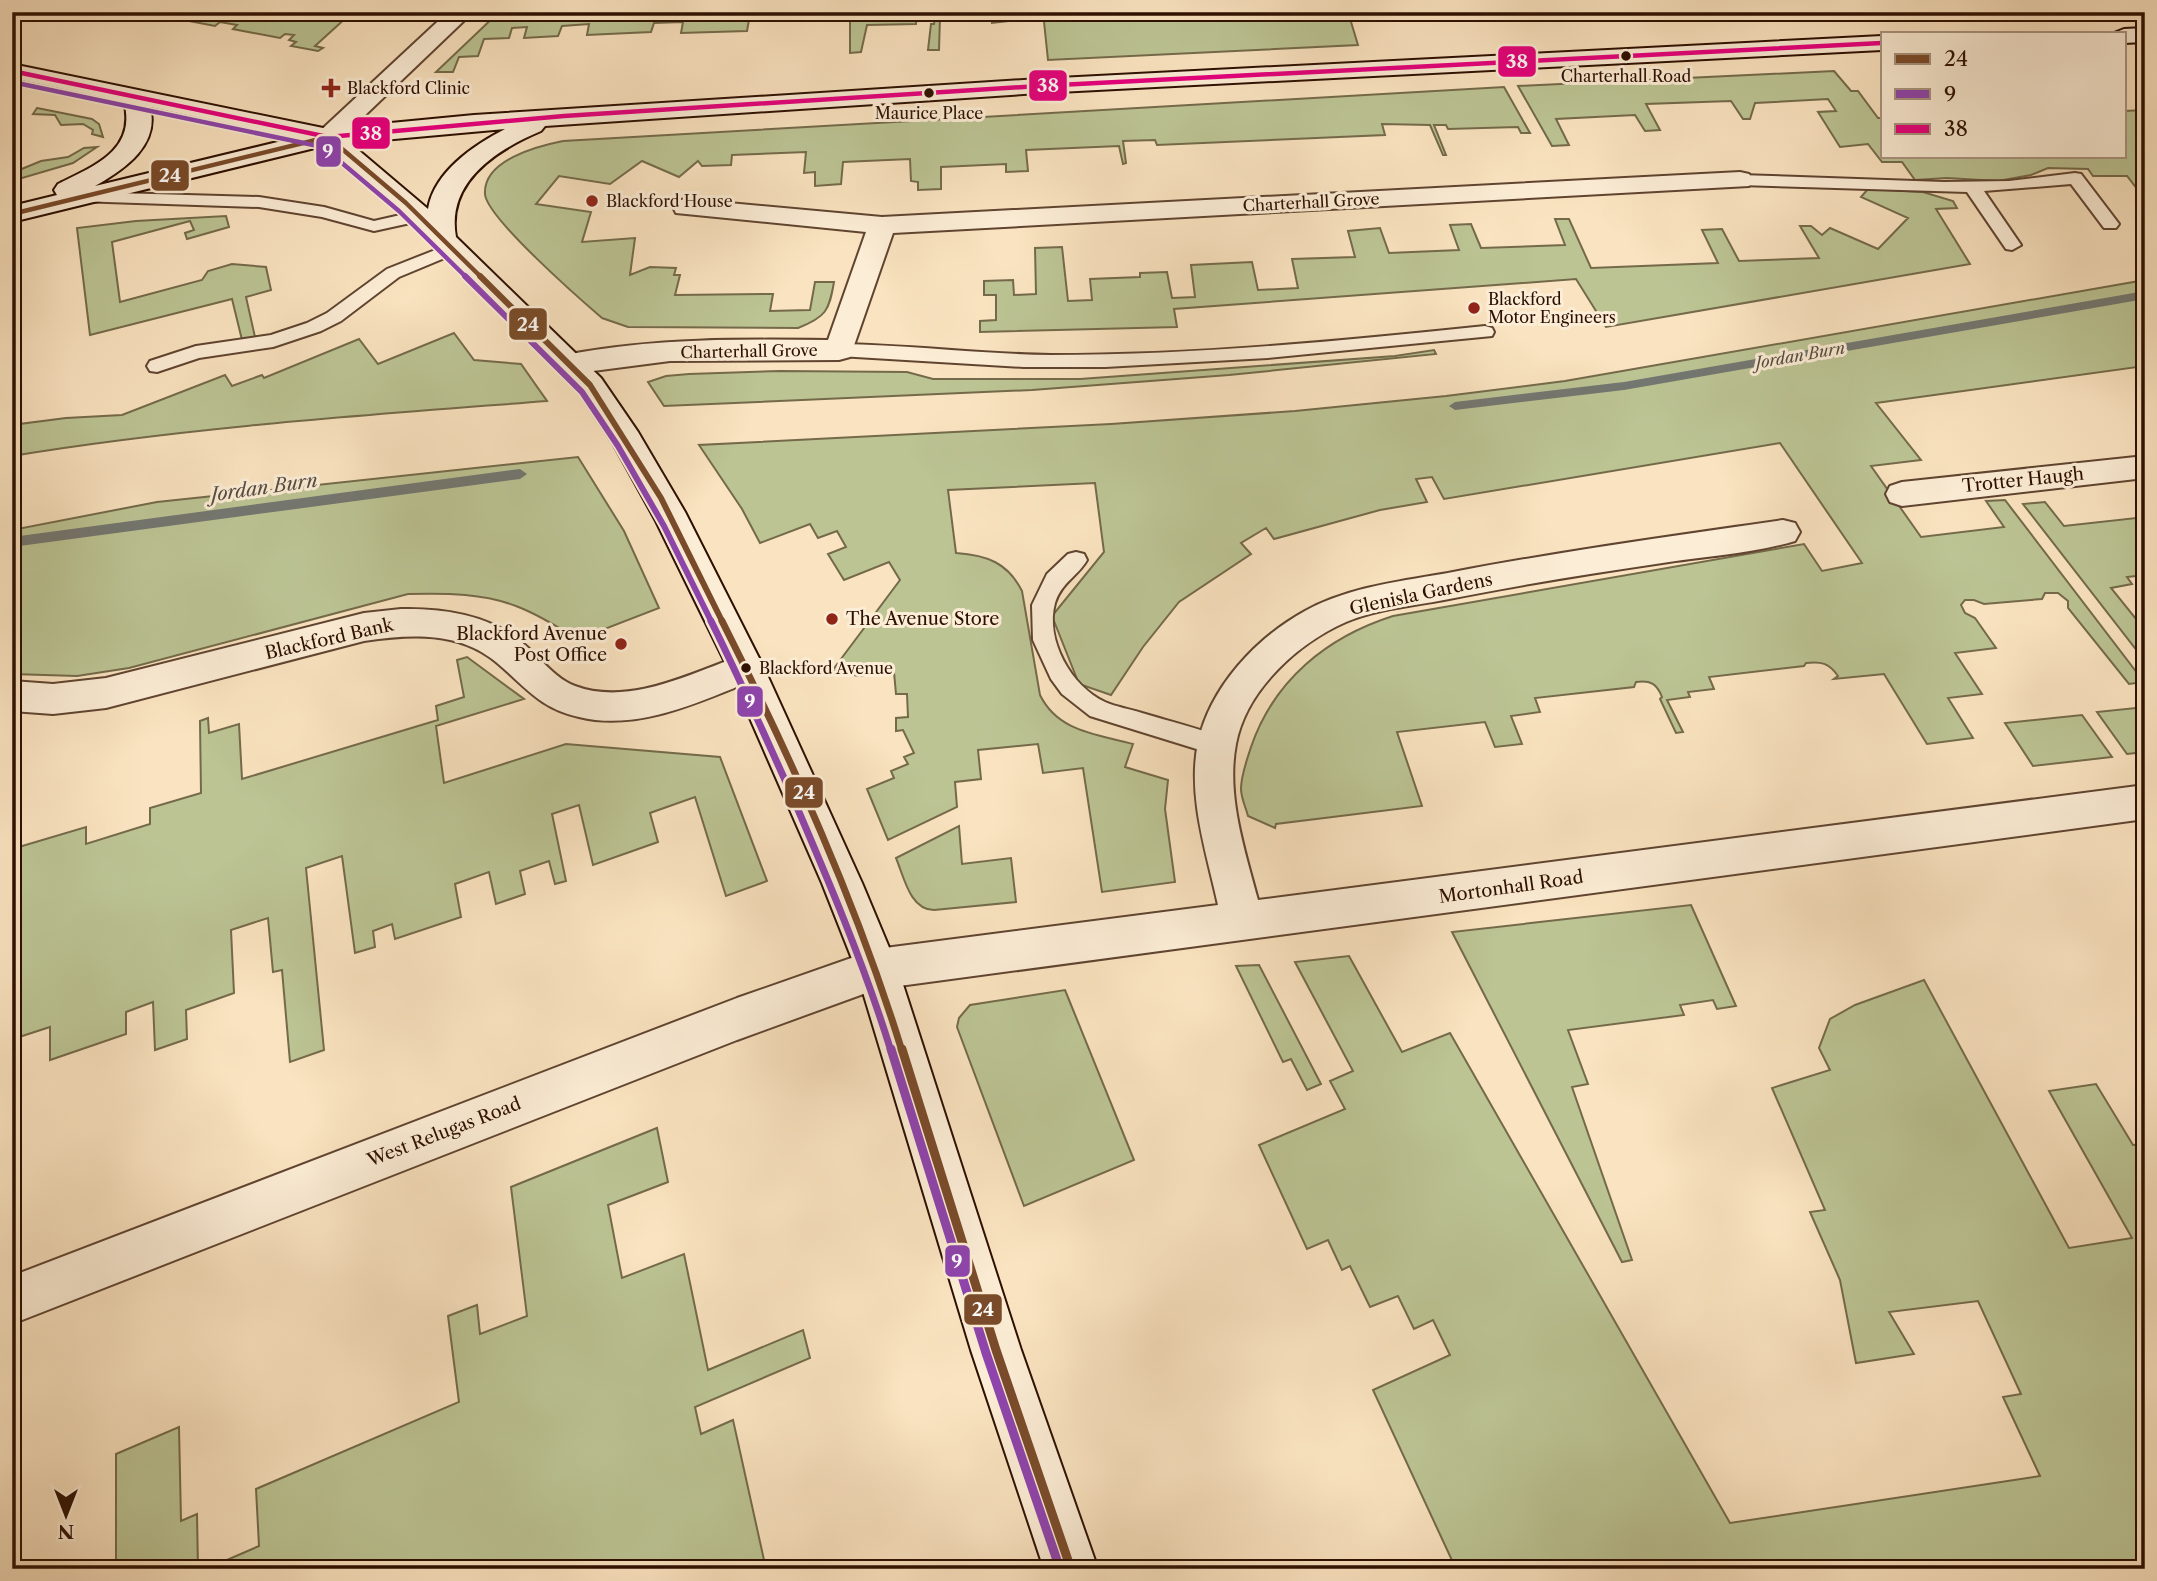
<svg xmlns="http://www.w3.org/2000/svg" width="2157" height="1581" font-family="'Libre Caslon Text',serif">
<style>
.green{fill:#bcc494;stroke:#746a4a;stroke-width:2}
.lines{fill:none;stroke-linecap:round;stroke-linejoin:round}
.stream{fill:#737771;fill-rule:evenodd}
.lane-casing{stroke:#604430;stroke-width:4}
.street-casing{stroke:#604430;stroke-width:4}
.secondary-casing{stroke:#2d0f00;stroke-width:4}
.lane{fill:#fcedd6;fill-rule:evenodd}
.street{fill:#fcedd6;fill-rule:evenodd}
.secondary{fill:#fcedd6;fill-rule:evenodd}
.bus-1-far3-casing{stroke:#fcedd6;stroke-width:8}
.bus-1-far2-casing{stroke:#fcedd6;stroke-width:10}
.bus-1-far1-casing{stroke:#fcedd6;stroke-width:12}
.bus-1-casing{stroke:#fcedd6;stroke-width:14}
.bus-2-far3-casing{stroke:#fcedd6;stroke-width:8}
.bus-2-far2-casing{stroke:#fcedd6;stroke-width:10}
.bus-2-far1-casing{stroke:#fcedd6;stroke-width:12}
.bus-2-casing{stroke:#fcedd6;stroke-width:14}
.bus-3-casing{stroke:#fcedd6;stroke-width:8}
.bus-1-far3{stroke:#7a4b2a;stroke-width:4.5}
.bus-1-far2{stroke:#7a4b2a;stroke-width:6}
.bus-1-far1{stroke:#7a4b2a;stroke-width:7}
.bus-1{stroke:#7a4b2a;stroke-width:9}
.bus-2-far3{stroke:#8e44ad;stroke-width:4.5}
.bus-2-far2{stroke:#8e44ad;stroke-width:6}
.bus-2-far1{stroke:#8e44ad;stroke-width:7}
.bus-2{stroke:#8e44ad;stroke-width:9}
.bus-3{stroke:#e5007d;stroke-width:4.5}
.bus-dot{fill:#2d0f00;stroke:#fcedd6;stroke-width:2.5}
.poi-dot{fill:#8f2418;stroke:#fcedd6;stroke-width:2.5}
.labels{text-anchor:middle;stroke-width:6;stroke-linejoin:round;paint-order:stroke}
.bus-label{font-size:16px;fill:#2d0f00;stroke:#fcedd6}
.far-poi-label{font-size:16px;fill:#2d0f00;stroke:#fcedd6;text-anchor:start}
.far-street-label{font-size:16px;fill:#2d0f00;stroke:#fcedd6}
.far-water-label{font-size:16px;font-style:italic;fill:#564c42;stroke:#fcedd6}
.street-label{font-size:18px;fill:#2d0f00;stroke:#fcedd6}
.poi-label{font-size:18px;fill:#2d0f00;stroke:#fcedd6;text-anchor:start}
.water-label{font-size:19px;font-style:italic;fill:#564c42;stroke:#fcedd6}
.line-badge{stroke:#fcedd6;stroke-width:2.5}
.badge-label{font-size:19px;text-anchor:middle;font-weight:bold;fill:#fff}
</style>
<rect width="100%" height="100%" fill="#fae3c0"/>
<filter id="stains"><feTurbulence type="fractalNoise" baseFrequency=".00286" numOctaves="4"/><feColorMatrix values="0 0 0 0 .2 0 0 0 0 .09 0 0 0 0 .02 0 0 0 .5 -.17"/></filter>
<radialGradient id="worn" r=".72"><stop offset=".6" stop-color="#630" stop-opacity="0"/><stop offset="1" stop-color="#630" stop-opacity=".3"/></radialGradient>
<!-- green -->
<g class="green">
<polygon points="161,12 368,12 361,18 348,16 315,46 323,48 318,51 291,46 296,42 289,40 294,35 285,34 280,38 233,29 237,25 220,22 215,26 157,15"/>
<polygon points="499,12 1027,12 1028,19 992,23 992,21 976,21 975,19 940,17 939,50 928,50 931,24 934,24 935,18 930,18 930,13 917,13 916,24 867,25 861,52 850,53 850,18 779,21 779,14 765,14 764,19 749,20 747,31 681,33 683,22 654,23 651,32 587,35 589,24 562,26 558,36 524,38 527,27 512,28 509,38 484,39 478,56 459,57 453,72 436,72"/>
<polygon points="1043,12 1073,13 1075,20 1108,18 1108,12 1348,12 1358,45 1048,60"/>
<polygon points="1834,71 1851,91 1858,91 1878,118 1882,118 1882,156 2124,156 2124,111 2145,110 2145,199 2127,176 2093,176 2088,169 2048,168 2031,175 1998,181 1947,178 1915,180 1902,162 1882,162 1868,144 1840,147 1818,112 1836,111 1828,99 1755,103 1750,119 1743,119 1731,101 1646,104 1660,130 1645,131 1635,115 1556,119 1569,145 1552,146 1518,86"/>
<path d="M1504,87L1530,133H1521L1518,127L1448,129L1446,125H1434L1446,155H1443L1430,125L1382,124L1385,135L1157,145L1155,140L1123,141L1126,163L1123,164L1119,146L1026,150L1028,171L1006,172V164L941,167V189L918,190V182L911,181L910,159L843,162L841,184L815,186V172L804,173L806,152L732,155L731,165L702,166L698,161L679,177L642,161L610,184L559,176L536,204L591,212L582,242L635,238L630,275L650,267L676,268L674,275H680L675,295L773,294L770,311L810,310L815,282H834C829,311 826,317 798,328L628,327L602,318C581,300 486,217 485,194C483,160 538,146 563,141Z"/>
<polygon points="37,108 92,119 99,124 103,137 92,134 93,130 83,124 61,125 55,115 33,114"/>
<polygon points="97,147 73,163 12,181 12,173 41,161 68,157 84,148"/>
<polygon points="1868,189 1923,192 1953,201 1957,208 1936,209 1970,264 1606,327 1576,279 1174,309 1177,327 980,332 980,321 996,320 996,295 984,295 984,281 1013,280 1014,295 1036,294 1035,248 1062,247 1068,301 1092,300 1090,279 1140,277 1140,273 1167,272 1172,298 1195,297 1191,265 1252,262 1258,290 1298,288 1292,259 1355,257 1348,231 1380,228 1389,253 1459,250 1450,225 1471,224 1481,248 1565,245 1555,219 1569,219 1591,268 1718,263 1702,230 1722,229 1739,261 1819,258 1800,226 1811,226 1822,235 1830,228 1878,249 1908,218 1861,197"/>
<polygon points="226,216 229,227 187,239 185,233 194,230 190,221 112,242 120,302 202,280 208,271 232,264 266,267 271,290 246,297 255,337 242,340 232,299 90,335 77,228 136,221"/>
<path d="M2145,280V366L1876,403L1921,460L1871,466L1921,537L2004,527L1986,501L2005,500L2144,682L2129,684L2068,608V601L2058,593H2045L2042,599L1984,604L1974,600H1965L1961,605L1965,613L1975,618L1996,648L1955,653L1982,694L1948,698L1973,738L1927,744L1884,674L1834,679L1838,676C1829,663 1821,661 1806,663L1804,666L1709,677L1714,689L1688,692L1690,697L1667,700L1683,732L1676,733L1660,699L1662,697C1657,684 1651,680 1636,682L1634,687L1535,698L1540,712L1511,716L1522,744L1495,747L1485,722L1397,732L1422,806L1276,824L1275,828L1248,816C1246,808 1241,798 1241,789C1241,775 1247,760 1251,747C1274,680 1327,637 1393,616L1804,544L1822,571L1862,563L1780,443L1444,499L1432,477L1416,479L1427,502L1380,510L1274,539L1266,528L1241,543L1251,554L1179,602L1143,647L1111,695L1079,684L1052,616L1104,552L1095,483L948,490L956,553C987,555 1008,563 1022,591L1040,695C1058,732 1097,734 1133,744L1125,767L1168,780L1165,809L1175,882L1102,892L1083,768L1043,773L1038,744L978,750L981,779L955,782L957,807L888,840L867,789L894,778L891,771L908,764L904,757L914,753L903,730L896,731V718L908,717L907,694H896L894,672L859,676L832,671L900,580L889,562L844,580L828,554L846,547L837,531L818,538L810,524L760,543L742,509L699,445L1111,424L1295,411L1446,396L1565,381Z"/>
<path d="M454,333L474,360L521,364L547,401C369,415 189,427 12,456V425L66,418L122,415L225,375L232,386L262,375L264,378L359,339L378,364Z"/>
<polygon points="1434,350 1436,354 1229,375 1032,390 664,406 648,382 666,376 689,374 780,371 907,372 933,379 1080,379 1395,356"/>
<path d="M578,457L624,531L659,608L579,639C560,629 541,616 521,608C486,593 445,593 408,594L129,668L77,676L12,674V530L157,502Z"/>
<polygon points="2045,502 2064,526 2145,517 2145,575 2127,577 2132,584 2111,588 2145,630 2145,661 2023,504"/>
<polygon points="467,657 524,699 436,726 444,783 566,744 720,757 767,881 726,896 695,797 650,813 658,842 593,865 579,805 552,814 566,881 555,884 549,861 520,871 525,894 496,904 489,872 455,884 461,917 395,939 392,924 373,931 375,947 355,953 342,856 306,868 324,1050 290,1062 282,970 273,972 268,918 231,930 234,993 186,1010 187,1039 155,1050 153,1002 126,1012 126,1034 50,1060 50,1027 13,1039 12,1048 12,849 86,827 86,844 150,824 150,808 201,793 200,721 208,718 209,733 239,724 242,779 438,720 436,706 464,697 457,660"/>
<polygon points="2145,707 2145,752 2127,754 2097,712"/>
<polygon points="2082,715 2112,757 2033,766 2005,723"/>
<path d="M959,826L962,864L1011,858L1016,902L934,910C910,910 904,877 896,858Z"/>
<polygon points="1691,905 1736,1006 1717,1009 1713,1000 1680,1005 1684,1015 1568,1030 1588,1084 1572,1087 1632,1260 1622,1262 1452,932"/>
<polygon points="1349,956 1402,1052 1450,1033 1730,1523 2040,1476 2003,1397 2021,1394 1978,1301 1889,1312 1914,1354 1856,1363 1840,1280 1810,1212 1825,1210 1772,1088 1830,1070 1819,1048 1830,1019 1855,1005 1924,980 2069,1248 2132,1238 2049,1091 2096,1084 2133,1145 2145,1144 2145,1569 1456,1569 1373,1390 1450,1355 1433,1320 1414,1329 1398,1296 1370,1307 1350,1266 1342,1270 1328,1240 1307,1249 1259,1145 1345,1109 1330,1081 1353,1071 1295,962"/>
<polygon points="1259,965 1321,1084 1307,1090 1291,1059 1283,1062 1236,966"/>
<polygon points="1065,990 1134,1160 1024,1206 957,1027 959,1018 970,1005"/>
<polygon points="657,1128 668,1182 608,1205 622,1278 684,1254 708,1370 803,1330 810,1358 695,1407 701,1434 733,1420 766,1569 206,1569 259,1546 256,1489 459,1402 448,1316 477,1305 480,1334 527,1316 511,1187"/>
<polygon points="179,1427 181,1521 197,1514 198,1569 116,1569 116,1454"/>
</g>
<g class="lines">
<!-- stream -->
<g class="stream">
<polygon points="2145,291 2145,299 1624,390 1455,410 1449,406 1455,402 1624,382"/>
<polygon points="520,469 527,474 520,479 12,547 12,537"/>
</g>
<!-- lane casing -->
<g class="lane-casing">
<g id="lane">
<polygon points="2075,173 2081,174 2116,220 2119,224 2116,228 2104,228 2071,184 1984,191 2021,245 2012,250 2006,249 1967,192 1740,185 1732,180 1740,175 1944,182 2009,181"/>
<polygon points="83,192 259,197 324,207 374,221 418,211 427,216 424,220 374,231 322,217 259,207 77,201 75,197 77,193"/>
<polygon points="453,243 462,248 459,252 399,277 341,321 321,331 273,347 199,358 157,372 150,371 147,366 150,361 196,346 271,335 307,323 327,313 387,269"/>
<path d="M1485,326L1492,328L1494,332L1492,336L1268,358L1105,367H1024L839,356L832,354L830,350L832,346L839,344C910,345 980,354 1051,355C1196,355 1341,341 1485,326Z"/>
<path d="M1076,552L1084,554L1087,560C1078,576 1061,583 1055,603C1045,640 1071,686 1105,702C1116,707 1130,709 1142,713C1169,721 1197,728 1224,738L1228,745L1224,752L1216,755L1090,716L1062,694L1051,679L1033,640L1032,605L1047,574L1068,554Z"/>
</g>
</g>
<!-- street casing -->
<g class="street-casing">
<g id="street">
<polygon points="448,12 473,12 337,142 328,145 319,142 315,137 319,132"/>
<path d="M1740,172L1749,174L1753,180L1749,186L893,233L850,357L839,360L670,361L570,374L559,371L555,364L559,357L570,354C656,338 741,339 828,340L866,232L676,213L673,207L676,201L686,199L882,217Z"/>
<polygon points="2145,456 2145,478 1902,506 1890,502 1886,494 1890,486 1902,482"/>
<path d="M1783,520L1795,523L1800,532L1795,541C1755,553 1711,556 1669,562C1594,573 1519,585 1444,600C1412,606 1377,609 1346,622C1298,643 1246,690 1236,744C1226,795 1245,851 1258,900L2145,785V819L877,989L737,1040L12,1324V1276L737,998L877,949L1218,905C1207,854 1187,796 1198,743C1210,687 1256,638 1305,611C1350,586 1404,581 1453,572C1563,551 1673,536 1783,520Z"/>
<path d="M401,609C445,608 492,615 526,646C541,659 556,679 575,686C631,707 695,671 746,654L759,658L764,668L759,678C703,700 640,732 579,717C539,708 526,687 496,662C459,631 410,634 364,641L106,708L53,714L12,711V681L53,684L106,678L364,613Z"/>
</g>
</g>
<!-- secondary casing -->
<g class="secondary-casing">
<g id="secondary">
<polygon points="2145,28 2145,42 2124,43 2124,33 2114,33 2124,29"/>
<path d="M1882,36V50L1039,93L545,126L541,131C496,150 446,182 456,237L601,378L638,432L685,512L764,668L862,883L898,969L1021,1350L1098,1569H1044L971,1350L856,969L822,883L728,668L656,521L614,445L579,392L397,209L323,146L12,222V206L57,195L54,190L58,184C94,166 137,150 124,102L12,78V64L328,129L474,115L1039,79ZM150,107L294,138L95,186C125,169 160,145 150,107ZM505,129C474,145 434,172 428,209L350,143Z"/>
</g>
</g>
<!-- lane -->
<use href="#lane" class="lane"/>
<!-- street -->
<use href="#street" class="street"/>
<!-- secondary -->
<use href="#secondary" class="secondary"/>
<!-- bus-1-far3 casing -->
<g class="bus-1-far3-casing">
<g id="bus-1-far3">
<polyline points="328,137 406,203 482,278"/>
<polyline points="12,214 328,137"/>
</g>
</g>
<!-- bus-1-far2 casing -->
<g class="bus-1-far2-casing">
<polyline id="bus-1-far2" points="480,276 590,385 661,498 723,623"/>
</g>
<!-- bus-1-far1 casing -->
<g class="bus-1-far1-casing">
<path id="bus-1-far1" d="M722,621C792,760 856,902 902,1051"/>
</g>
<!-- bus-1 casing -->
<g class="bus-1-casing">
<polyline id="bus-1" points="902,1049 996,1350 1071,1569"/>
</g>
<!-- bus-2-far3 casing -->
<g class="bus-2-far3-casing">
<polyline id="bus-2-far3" points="12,82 323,147 399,211 467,278"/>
</g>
<!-- bus-2-far2 casing -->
<g class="bus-2-far2-casing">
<polyline id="bus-2-far2" points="465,276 582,392 618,446 664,526 712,623"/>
</g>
<!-- bus-2-far1 casing -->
<g class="bus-2-far1-casing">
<path id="bus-2-far1" d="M711,621C739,677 764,734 790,791C827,877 863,961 891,1051"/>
</g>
<!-- bus-2 casing -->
<g class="bus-2-casing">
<polyline id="bus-2" points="891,1049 986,1353 1060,1569"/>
</g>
<!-- bus-3 casing -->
<g class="bus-3-casing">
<polyline id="bus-3" points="12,71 328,137 564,116 1039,86 1882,43"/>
</g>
<!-- bus-1-far3 -->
<use href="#bus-1-far3" class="bus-1-far3"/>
<!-- bus-1-far2 -->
<use href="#bus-1-far2" class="bus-1-far2"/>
<!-- bus-1-far1 -->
<use href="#bus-1-far1" class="bus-1-far1"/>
<!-- bus-1 -->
<use href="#bus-1" class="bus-1"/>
<!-- bus-2-far3 -->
<use href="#bus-2-far3" class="bus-2-far3"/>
<!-- bus-2-far2 -->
<use href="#bus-2-far2" class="bus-2-far2"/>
<!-- bus-2-far1 -->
<use href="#bus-2-far1" class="bus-2-far1"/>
<!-- bus-2 -->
<use href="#bus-2" class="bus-2"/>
<!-- bus-3 -->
<use href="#bus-3" class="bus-3"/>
</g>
<!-- markers -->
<g class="bus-dot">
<circle cx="1626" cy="56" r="6"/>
<circle cx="929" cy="93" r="6"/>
<circle cx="746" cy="668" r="6"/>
</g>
<g class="poi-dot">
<path d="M327.5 77.5h7v7h7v7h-7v7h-7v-7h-7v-7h7z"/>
<circle cx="592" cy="201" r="7"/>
<circle cx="1474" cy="308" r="7"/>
<circle cx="832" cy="619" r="7"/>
<circle cx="621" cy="644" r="7"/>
</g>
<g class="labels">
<!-- bus labels -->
<g class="bus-label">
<text x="1626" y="82">Charterhall Road</text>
<text x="929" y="119">Maurice Place</text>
<text x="759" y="674" text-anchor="start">Blackford Avenue</text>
</g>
<!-- far-poi labels -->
<g class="far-poi-label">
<text x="347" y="94">Blackford Clinic</text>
<text x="606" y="207">Blackford House</text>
<text x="1488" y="305">Blackford<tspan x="1488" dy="18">Motor Engineers</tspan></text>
</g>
<!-- far-street labels -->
<g class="far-street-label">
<text transform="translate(1311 202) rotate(-3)" y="6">Charterhall Grove</text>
<text transform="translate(749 351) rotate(-1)" y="6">Charterhall Grove</text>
</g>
<!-- far-water labels -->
<g class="far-water-label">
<text transform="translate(1800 355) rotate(-10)" y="6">Jordan Burn</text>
</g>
<!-- street labels -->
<g class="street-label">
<text transform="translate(2023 480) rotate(-6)" y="6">Trotter Haugh</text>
<text transform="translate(1421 594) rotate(-12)" y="6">Glenisla Gardens</text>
<text transform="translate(329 639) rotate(-13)" y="6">Blackford Bank</text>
<text transform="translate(1511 887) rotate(-8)" y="6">Mortonhall Road</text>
<text transform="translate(444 1132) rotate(-21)" y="6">West Relugas Road</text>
</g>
<!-- poi labels -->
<g class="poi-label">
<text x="846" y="625">The Avenue Store</text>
<text x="607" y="640" text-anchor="end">Blackford Avenue<tspan x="607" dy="21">Post Office</tspan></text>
</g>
<!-- water labels -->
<g class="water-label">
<text transform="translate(264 487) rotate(-8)" y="7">Jordan Burn</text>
</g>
</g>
<g class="line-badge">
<rect x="1497" y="45" width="40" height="33" rx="7" fill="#e5007d"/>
<rect x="1028" y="69" width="40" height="33" rx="7" fill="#e5007d"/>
<rect x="351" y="116" width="40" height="34" rx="7" fill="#e5007d"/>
<rect x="315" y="135" width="27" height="33" rx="7" fill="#8e44ad"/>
<rect x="150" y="159" width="40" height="33" rx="7" fill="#7a4b2a"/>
<rect x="508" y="307" width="40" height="34" rx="7" fill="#7a4b2a"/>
<rect x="736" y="685" width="28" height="33" rx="7" fill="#8e44ad"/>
<rect x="784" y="776" width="40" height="33" rx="7" fill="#7a4b2a"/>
<rect x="944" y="1244" width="27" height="34" rx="7" fill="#8e44ad"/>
<rect x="963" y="1293" width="40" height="33" rx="7" fill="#7a4b2a"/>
</g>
<g class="badge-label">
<text x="1517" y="68">38</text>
<text x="1048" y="92">38</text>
<text x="371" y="140">38</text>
<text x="328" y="158">9</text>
<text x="170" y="182">24</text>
<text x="528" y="331">24</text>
<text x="750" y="708">9</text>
<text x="804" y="799">24</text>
<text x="957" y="1268">9</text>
<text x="983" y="1316">24</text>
</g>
<!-- margin -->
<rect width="2157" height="1581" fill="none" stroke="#fae3c0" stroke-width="42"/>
<rect x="14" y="14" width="2129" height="1553" fill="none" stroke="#2d0f00" stroke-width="3.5"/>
<rect x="21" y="21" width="2115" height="1539" fill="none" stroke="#2d0f00" stroke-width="2"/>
<!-- legend -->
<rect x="1881" y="32" width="245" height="126" fill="#fcedd6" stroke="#a99480" stroke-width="2"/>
<rect x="1895" y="54" width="35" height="10" fill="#7a4b2a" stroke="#a99480" stroke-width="2"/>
<text x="1944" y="66" font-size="21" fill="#2d0f00">24</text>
<rect x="1895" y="89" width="35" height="10" fill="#8e44ad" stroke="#a99480" stroke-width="2"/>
<text x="1944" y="102" font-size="21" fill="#2d0f00">9</text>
<rect x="1895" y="124" width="35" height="10" fill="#e5007d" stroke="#a99480" stroke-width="2"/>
<text x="1944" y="136" font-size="21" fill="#2d0f00">38</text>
<!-- north arrow -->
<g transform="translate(66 1515) rotate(180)" stroke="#fcedd6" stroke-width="5" paint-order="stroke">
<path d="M0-5L12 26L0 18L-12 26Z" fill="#2d0f00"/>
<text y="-10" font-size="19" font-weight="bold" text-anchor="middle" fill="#2d0f00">N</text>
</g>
<rect width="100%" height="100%" filter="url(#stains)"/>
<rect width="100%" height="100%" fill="url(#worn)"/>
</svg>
